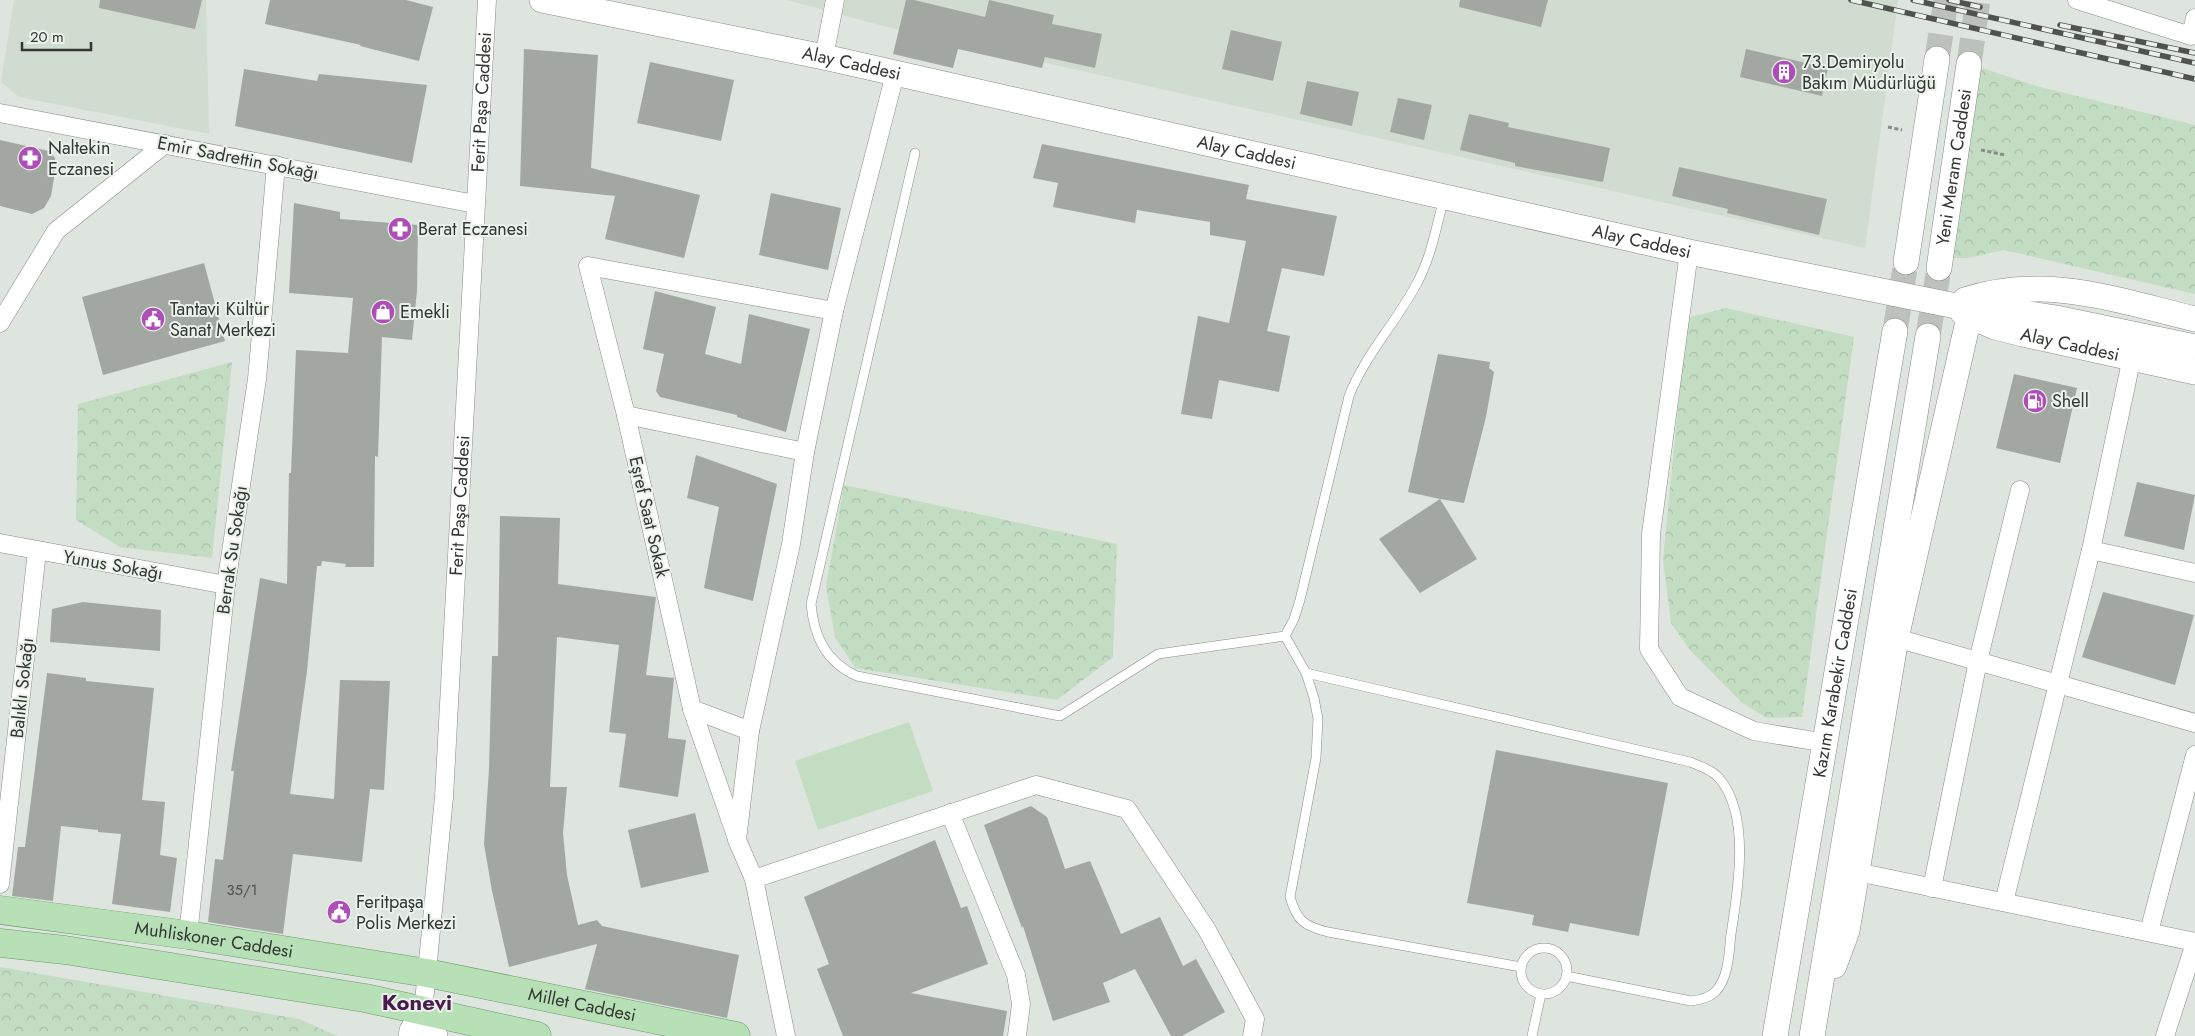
<svg xmlns="http://www.w3.org/2000/svg" width="2195" height="1036" font-family="Jost,sans-serif">
<style>
.built{fill:#d0dccf}
.grass{fill:#c3ddc2}
.park{fill:url(#park-crowns)}
.building{fill:#a2a8a1}
.lines{fill:none;stroke-linecap:round;stroke-linejoin:round}
.secondary-tunnel{stroke:#bcc1bc;stroke-width:25;stroke-dasharray:25 12;stroke-linecap:butt}
.lane-casing{stroke:#878d86;stroke-width:10}
.street-casing{stroke:#878d86;stroke-width:19}
.secondary-casing{stroke:#878d86;stroke-width:26}
.primary-casing{stroke:#6b986a;stroke-width:29}
.path{stroke:#888c88;stroke-width:3;stroke-dasharray:4 2.5;stroke-linecap:butt}
.lane{stroke:#fff;stroke-width:9}
.street{stroke:#fff;stroke-width:18}
.secondary{stroke:#fff;stroke-width:25}
.primary{stroke:#b8e0b7;stroke-width:28}
.rail-casing{stroke:#4f524f;stroke-width:5.5}
.rail{stroke:#ebf2eb;stroke-width:4;stroke-dasharray:11;stroke-linecap:butt}
.labels{text-anchor:middle;stroke-width:4;stroke-linejoin:round;paint-order:stroke}
.number-label{font-size:15px;fill:#4f524e}
.poi-label{font-size:18px;fill:#333633;stroke:#ebf2eb;text-anchor:start}
.street-label{font-size:18px;fill:#333633;stroke:#ebf2eb}
.district-label{font-size:22px;font-weight:bold;fill:#481b4d;stroke:#ebf2eb}
</style>
<defs>
<pattern id="park-crowns" width="20" height="18" patternUnits="userSpaceOnUse" patternTransform="scale(1.25)"><rect width="20" height="18" fill="#c3ddc2"/><path d="M2 6a3 3 0 1 1 6 0M12 15a3 3 0 1 1 6 0" fill="none" stroke="#a8bea7"/></pattern>
</defs>
<rect width="100%" height="100%" fill="#dee4de"/>
<!-- built -->
<g class="built">
<polygon points="14,0 206,0 209,134 19,97 1,82"/>
<polygon points="787,0 1898,0 1865,248 887,27"/>
</g>
<!-- grass -->
<polygon class="grass" points="909,722 933,791 818,830 795,761"/>
<!-- park -->
<g class="park">
<polygon points="1964,62 2036,86 2195,125 2195,294 2004,250 1968,258 1949,258"/>
<polygon points="1726,308 1854,337 1802,717 1767,718 1742,703 1690,650 1671,623 1663,559 1687,318"/>
<polygon points="232,362 212,558 120,547 76,520 78,404"/>
<polygon points="844,485 1117,544 1113,657 1057,700 855,668 835,637 826,586"/>
<polygon points="0,967 299,1019 337,1036 0,1036"/>
</g>
<!-- building -->
<g class="building">
<polygon points="100,0 202,0 195,29 99,8"/>
<polygon points="270,0 406,0 433,7 419,61 360,46 361,45 265,24"/>
<polygon points="906,0 914,0 985,17 989,0 1054,15 1052,24 1102,34 1095,68 1045,57 1042,68 958,49 953,68 893,54"/>
<polygon points="1460,0 1548,0 1541,27 1459,7"/>
<polygon points="1231,30 1282,42 1273,81 1222,69"/>
<polygon points="524,49 598,55 591,168 700,195 684,258 605,239 615,196 520,186"/>
<polygon points="1746,49 1828,68 1822,96 1740,77"/>
<polygon points="650,62 734,80 721,141 637,123"/>
<polygon points="244,69 317,81 319,74 427,85 412,163 235,126"/>
<polygon points="1307,81 1359,92 1352,126 1300,114"/>
<polygon points="1398,98 1432,105 1424,140 1390,132"/>
<polygon points="1469,114 1509,123 1508,127 1610,148 1603,182 1515,166 1515,163 1460,150"/>
<polygon points="0,140 49,151 55,158 55,172 51,196 44,208 32,214 0,206"/>
<polygon points="1042,144 1249,185 1246,199 1337,216 1324,276 1282,268 1267,331 1290,336 1279,392 1219,380 1212,419 1181,414 1198,316 1229,323 1246,241 1210,235 1210,222 1137,210 1135,223 1053,207 1058,183 1033,178"/>
<polygon points="1679,167 1827,199 1819,235 1727,213 1728,209 1672,196"/>
<polygon points="771,193 841,208 828,270 759,255"/>
<polygon points="294,203 340,212 340,219 418,225 417,291 412,340 382,337 378,457 375,456 374,567 345,567 346,564 322,561 321,566 317,566 307,671 290,794 334,799 340,680 390,681 384,790 370,789 362,862 293,854 283,934 208,922 215,859 223,860 234,771 231,771 260,578 287,584 289,473 291,473 296,350 348,353 353,298 289,293"/>
<polygon points="204,263 225,341 103,375 82,297"/>
<polygon points="655,291 716,307 705,354 741,364 749,314 810,329 786,432 737,417 737,415 660,397 656,391 664,354 643,349"/>
<polygon points="1438,354 1490,362 1489,368 1494,372 1486,417 1464,503 1440,499 1477,559 1420,593 1379,539 1440,499 1408,492"/>
<polygon points="2014,374 2077,388 2060,463 1996,448"/>
<polygon points="696,455 777,484 753,601 704,588 719,507 687,498"/>
<polygon points="2137,482 2195,495 2184,550 2124,536"/>
<polygon points="500,516 560,518 558,584 656,597 646,675 674,678 668,738 686,740 678,797 619,787 626,734 609,732 619,645 557,637 550,787 567,787 563,833 567,875 578,925 597,920 602,926 739,955 727,1018 585,989 597,944 509,967 492,891 484,844 489,769 492,656 498,656"/>
<polygon points="2103,592 2194,615 2175,685 2082,657"/>
<polygon points="83,602 161,610 160,651 50,642 52,609"/>
<polygon points="47,673 86,678 86,681 154,688 142,800 165,802 160,855 177,858 170,912 112,904 121,834 98,832 98,830 61,826 53,901 12,896 18,847 25,847"/>
<polygon points="1496,750 1668,783 1639,936 1570,923 1568,932 1532,925 1534,915 1467,903"/>
<polygon points="1031,806 1047,817 1065,869 1090,861 1121,934 1160,917 1183,966 1196,959 1225,1012 1182,1036 1171,1036 1135,969 1103,983 1110,1002 1053,1021 1023,926 1022,928 984,825"/>
<polygon points="695,813 709,872 641,888 628,830"/>
<polygon points="935,840 961,908 967,906 988,964 911,993 1007,1011 1003,1036 843,1036 817,969 829,964 804,897"/>
</g>
<g class="lines">
<!-- secondary-tunnel -->
<g class="secondary-tunnel">
<polyline points="1937,59 1946,0"/>
<polyline points="1969,64 1978,0"/>
<polyline points="1895,331 1906,262"/>
<polyline points="1928,336 1939,268"/>
</g>
<!-- lane casing -->
<g class="lane-casing">
<g id="lane">
<path d="M915,153L811,604C814,637 826,662 857,676L1060,716L1158,654L1285,636L1294,619L1300,600L1349,396C1365,355 1395,324 1416,285C1431,258 1436,228 1444,198"/>
<path d="M1285,636L1306,673L1314,698L1318,719L1316,758L1290,897C1297,921 1304,926 1328,932L1521,967"/>
<path d="M1306,673L1690,762C1700,766 1712,770 1719,778C1751,815 1738,890 1731,934C1729,952 1729,978 1715,992C1709,998 1699,1000 1691,1001L1566,976"/>
<circle cx="1544" cy="971" r="23"/>
<polyline points="1532,1036 1541,994"/>
</g>
</g>
<!-- street casing -->
<g class="street-casing">
<g id="street">
<polyline points="2077,0 2191,36 2195,18"/>
<polyline points="824,57 835,0"/>
<polyline points="0,113 475,204"/>
<polyline points="1689,252 1651,534 1649,649 1680,697 1754,731 1826,743"/>
<polyline points="0,323 56,231 165,144"/>
<polyline points="626,415 805,452"/>
<polyline points="0,543 226,585"/>
<polyline points="2091,550 2195,573"/>
<polyline points="1896,638 2195,723"/>
<polyline points="692,709 736,836"/>
<polyline points="750,731 692,709 626,415 588,266 834,311"/>
<polyline points="950,813 1016,975 1021,1004 1017,1036"/>
<polyline points="1857,872 2195,942"/>
<polyline points="754,879 1036,785 1127,809 1207,930 1255,1019 1252,1036"/>
<polyline points="0,884 37,551"/>
<polyline points="1932,888 1978,661 2020,490"/>
<polyline points="2004,902 2091,550 2132,357"/>
<polyline points="2149,932 2195,755"/>
<polyline points="188,935 226,585 257,379 276,165"/>
<path id="s1" d="M423,1012L444,797L487,0"/>
<polyline points="786,1036 754,879 737,840 750,731 791,544 805,452 834,311 895,74"/>
<polyline points="2165,1036 2195,943"/>
</g>
</g>
<!-- secondary casing -->
<g class="secondary-casing">
<g id="secondary">
<path id="s2" d="M542,0L824,57L1689,252L1951,305L2016,312L2056,318L2195,347"/>
<polyline points="1906,262 1937,59"/>
<path id="s3" d="M1939,268L1969,64"/>
<path d="M1965,300C2047,274 2115,300 2195,319"/>
<path id="s4" d="M1963,313L1995,327L2023,334L2195,372"/>
<polyline points="1834,966 1847,931 1896,638 1969,317"/>
<polyline points="423,1012 435,1036"/>
<polyline points="411,1036 412,1031 423,1012"/>
<path id="s5" d="M1775,1036L1895,331"/>
<polyline points="1812,1036 1928,336"/>
</g>
</g>
<!-- primary casing -->
<g class="primary-casing">
<g id="primary">
<path id="s6" d="M0,910L188,935L427,973L736,1036"/>
<polyline points="0,943 65,950 365,998 537,1036"/>
</g>
</g>
<!-- path -->
<g class="path">
<polyline points="1888,127 1902,130"/>
<polyline points="1981,150 2005,155"/>
</g>
<!-- lane -->
<use href="#lane" class="lane"/>
<!-- street -->
<use href="#street" class="street"/>
<!-- secondary -->
<use href="#secondary" class="secondary"/>
<!-- primary -->
<use href="#primary" class="primary"/>
<!-- rail casing -->
<g class="rail-casing">
<g id="rail">
<polyline points="1851,0 2195,79"/>
<polyline points="1913,0 2195,63"/>
<polyline points="1949,0 1980,7"/>
<polyline points="2060,25 2195,53"/>
</g>
</g>
<!-- rail -->
<use href="#rail" class="rail"/>
</g>
<!-- icons -->
<defs>
<g id="building-disc" transform="scale(1.25)"><circle r="9.5" fill="#ae4fb8" stroke="#ebf2eb"/><path d="M-4-6H4V6H1V3H-1V6H-4ZM-2.5-4.3h1.7v1.8h-1.7ZM.8-4.3h1.7v1.8H.8ZM-2.5-1h1.7V.8h-1.7ZM.8-1h1.7V.8H.8Z" fill="#fff"/></g>
<g id="pharmacy-disc" transform="scale(1.25)"><circle r="9.5" fill="#ae4fb8" stroke="#ebf2eb"/><path d="M-2-6h4v4h4v4h-4v4h-4v-4h-4v-4h4Z" fill="#fff"/></g>
<g id="shop-disc" transform="scale(1.25)"><circle r="9.5" fill="#ae4fb8" stroke="#ebf2eb"/><path d="M-5-2.5h2.3a2.7 3.5 0 0 1 5.4 0H5L5.5 6h-11ZM-1.5-2.5h3a1.5 2.3 0 0 0-3 0Z" fill="#fff"/></g>
<g id="civic-disc" transform="scale(1.25)"><circle r="9.5" fill="#ae4fb8" stroke="#ebf2eb"/><path d="M-.6-6.5H3V-4.5H.6V-3L4-1V1h2V6H-6V1h2V-1L-.6-3ZM-1.2 2.5V6h2.4V2.5Z" fill="#fff"/></g>
<g id="fuel-disc" transform="scale(1.25)"><circle r="9.5" fill="#ae4fb8" stroke="#ebf2eb"/><path d="M-5.5-6h7V0h2V4h1.3V-2.5L3-4.5l.8-.8L6-3V5H2.5V1h-1V6h-7ZM-4.2-4.7v3.2H.2V-4.7Z" fill="#fff"/></g>
</defs>
<g fill-rule="evenodd">
<use href="#building-disc" x="1784" y="72"/>
<use href="#pharmacy-disc" x="30" y="158"/>
<use href="#pharmacy-disc" x="400" y="229"/>
<use href="#shop-disc" x="383" y="312"/>
<use href="#civic-disc" x="153" y="319"/>
<use href="#fuel-disc" x="2035" y="401"/>
<use href="#civic-disc" x="339" y="912"/>
</g>
<g class="labels">
<!-- number labels -->
<g class="number-label">
<text x="242" y="895">35/1</text>
</g>
<!-- poi labels -->
<g class="poi-label">
<text x="1802" y="68">73.Demiryolu<tspan x="1802" dy="21">Bakım Müdürlüğü</tspan></text>
<text x="48" y="154">Naltekin<tspan x="48" dy="21">Eczanesi</tspan></text>
<text x="418" y="235">Berat Eczanesi</text>
<text x="170" y="315">Tantavi Kültür<tspan x="170" dy="21">Sanat Merkezi</tspan></text>
<text x="400" y="318">Emekli</text>
<text x="2052" y="407">Shell</text>
<text x="356" y="908">Feritpaşa<tspan x="356" dy="21">Polis Merkezi</tspan></text>
</g>
<!-- street labels -->
<g class="street-label">
<text dy="6" stroke="none"><textPath href="#s2" startOffset="316">Alay Caddesi</textPath></text>
<text dy="6" stroke="none"><textPath href="#s1" startOffset="912">Ferit Paşa Caddesi</textPath></text>
<text dy="6" stroke="none"><textPath href="#s2" startOffset="721">Alay Caddesi</textPath></text>
<text transform="translate(238 158) rotate(11)" y="6">Emir Sadrettin Sokağı</text>
<text dy="6" stroke="none"><textPath href="#s3" startOffset="102">Yeni Meram Caddesi</textPath></text>
<text dy="6" stroke="none"><textPath href="#s2" startOffset="1126">Alay Caddesi</textPath></text>
<text dy="6" stroke="none"><textPath href="#s4" startOffset="112">Alay Caddesi</textPath></text>
<text dy="6" stroke="none"><textPath href="#s1" startOffset="508">Ferit Paşa Caddesi</textPath></text>
<text transform="translate(649 517) rotate(77)" y="6">Eşref Saat Sokak</text>
<text transform="translate(232 550) rotate(-82)" y="6">Berrak Su Sokağı</text>
<text transform="translate(113 565) rotate(10)" y="6">Yunus Sokağı</text>
<text dy="6" stroke="none"><textPath href="#s5" startOffset="358">Kazım Karabekir Caddesi</textPath></text>
<text transform="translate(22 688) rotate(-84)" y="6">Balıklı Sokağı</text>
<text dy="6" stroke="none"><textPath href="#s6" startOffset="216">Muhliskoner Caddesi</textPath></text>
<text dy="6" stroke="none"><textPath href="#s6" startOffset="590">Millet Caddesi</textPath></text>
</g>
<!-- district labels -->
<g class="district-label">
<text x="417" y="1010">Konevi</text>
</g>
</g>
<!-- scale -->
<path d="M22 42v8h69v-8" fill="none" stroke="#333633" stroke-width="2.5"/>
<text x="30" y="42" font-size="15" fill="#333633" stroke="#ebf2eb" stroke-width="4" paint-order="stroke">20 m</text>
</svg>
